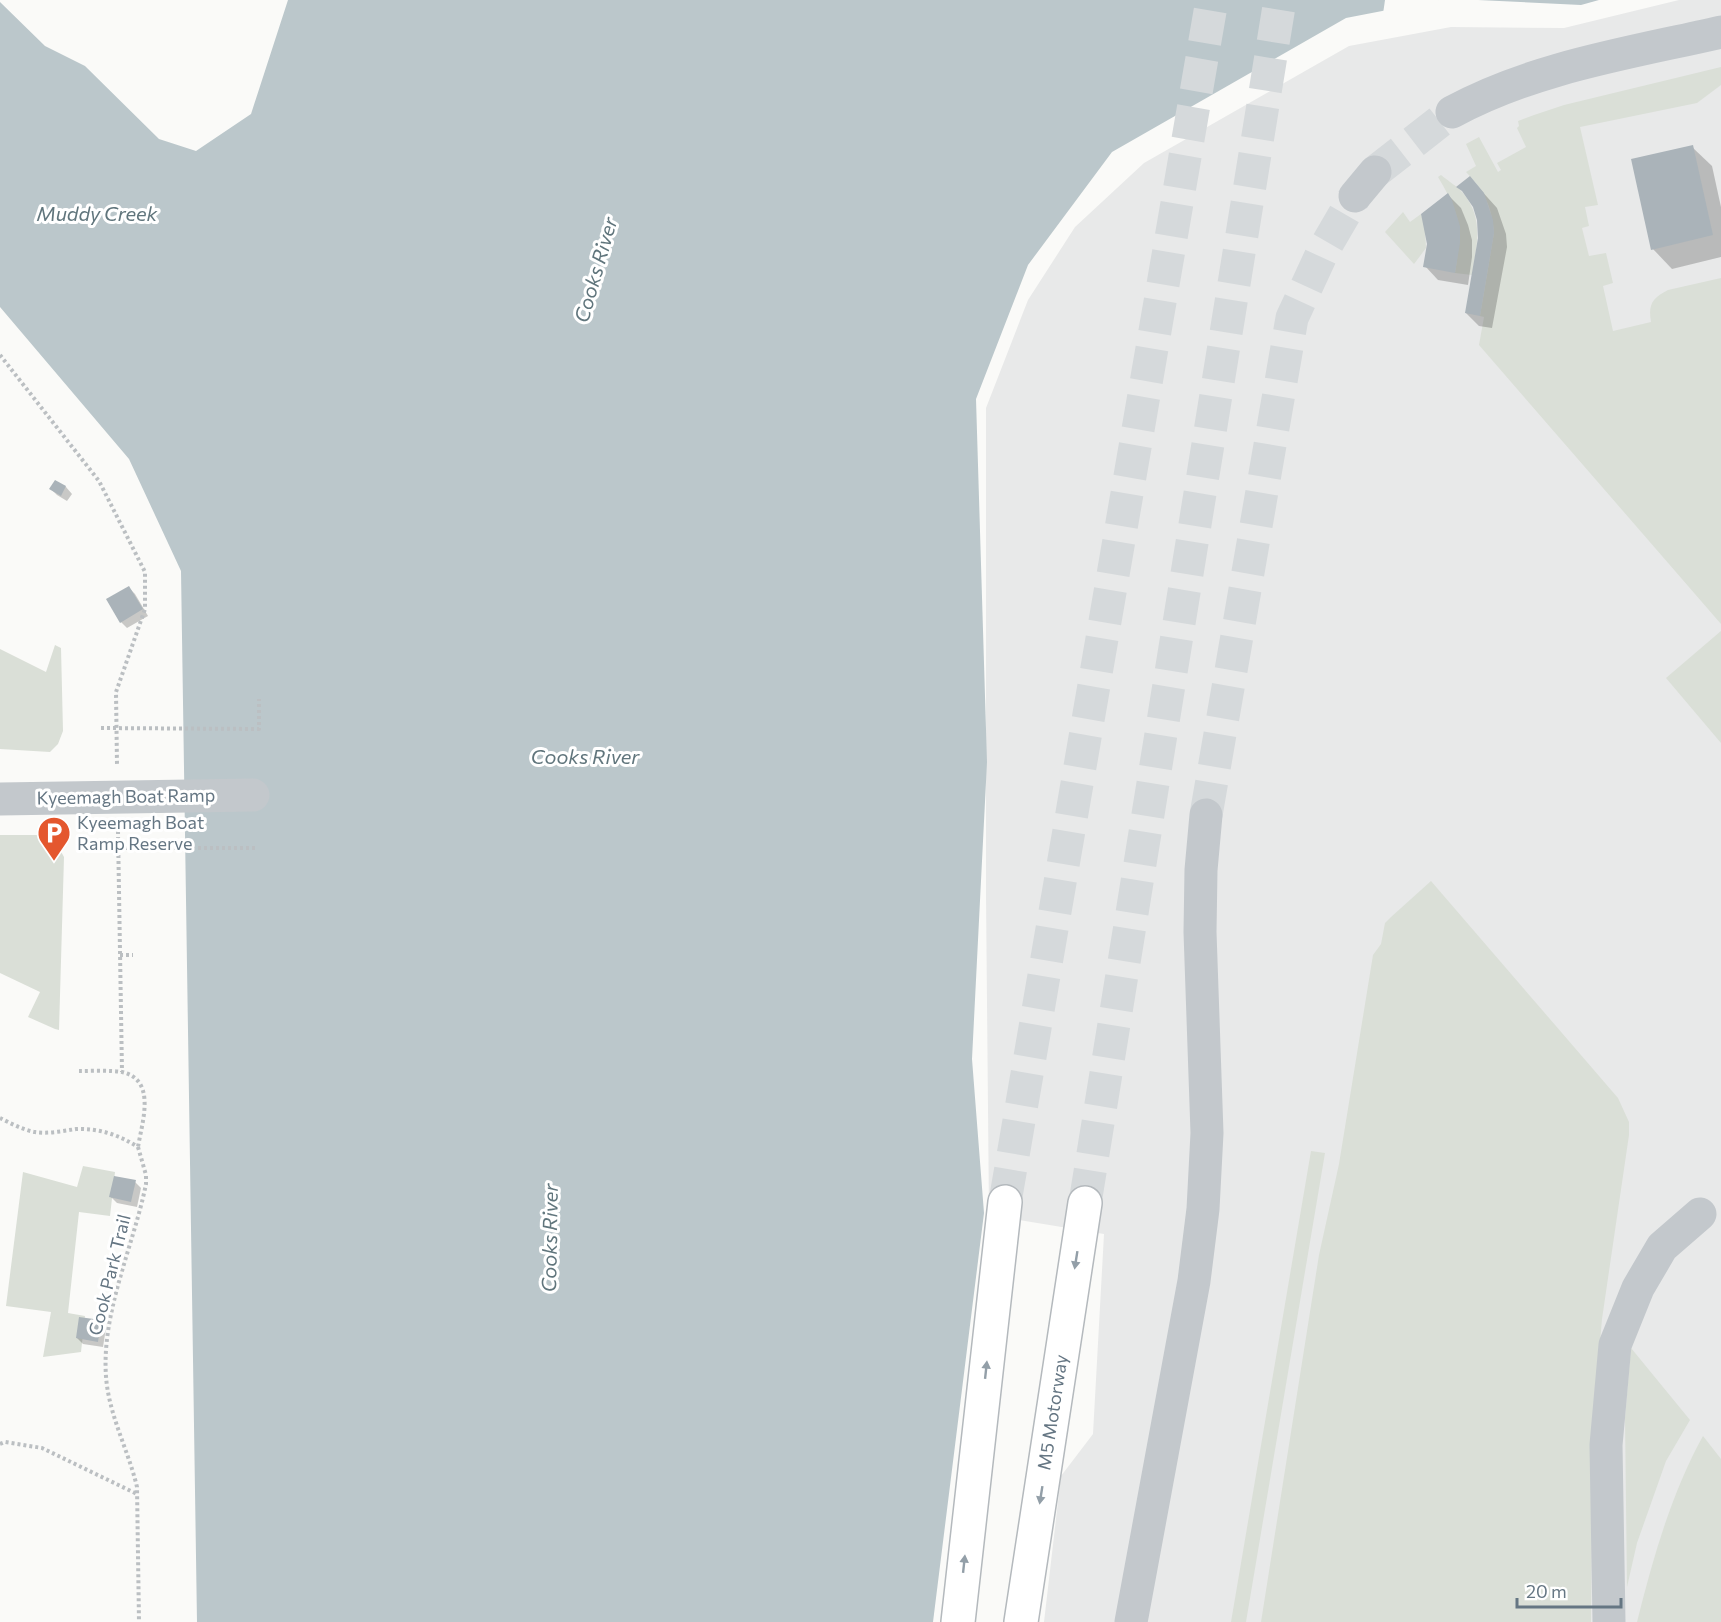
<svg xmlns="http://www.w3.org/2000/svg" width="1721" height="1622" font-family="Commissioner,sans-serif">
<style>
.built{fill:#e8e9e9}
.green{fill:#dadfd7}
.water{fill:#bbc7cb}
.pier{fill:#fafaf8}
.shadow{fill:#0003}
.building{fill:#aab3b9}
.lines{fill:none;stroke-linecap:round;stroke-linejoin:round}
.minor-tunnel{stroke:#d5d9db;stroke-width:33;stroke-dasharray:33 16;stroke-linecap:butt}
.highway-tunnel{stroke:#d5d9db;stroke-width:33;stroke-dasharray:33 16;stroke-linecap:butt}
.highway-casing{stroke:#b4b9bd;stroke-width:36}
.path{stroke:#bbbfc2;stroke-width:4;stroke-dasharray:3 3;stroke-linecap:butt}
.minor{stroke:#c3c8cc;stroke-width:33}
.highway{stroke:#fff;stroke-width:33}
.oneway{fill:#939fa8}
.labels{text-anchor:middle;stroke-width:6;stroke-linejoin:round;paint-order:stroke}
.street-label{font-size:18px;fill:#657683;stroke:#fff}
.poi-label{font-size:18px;fill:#657683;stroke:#fff;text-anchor:start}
.water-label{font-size:20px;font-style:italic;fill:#60757c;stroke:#fff}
</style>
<rect width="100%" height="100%" fill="#fafaf8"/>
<!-- built -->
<polygon class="built" points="1679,0 1721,0 1721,1622 1044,1622 1061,1476 1093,1434 1104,1234 989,1215 986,895 986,408 1028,300 1075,227 1144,163 1349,46 1451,27 1564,28"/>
<!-- green -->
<g class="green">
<path d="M1721,67V85L1697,103L1580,127L1598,205L1585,207L1589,226L1582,228L1589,256L1606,253L1613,283L1603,286L1613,331L1651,322C1648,305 1652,298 1668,290L1721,278V624L1479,345L1484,317L1480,316L1494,233C1492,206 1484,191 1466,172L1476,166L1466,144L1479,137L1498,172L1501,170L1497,163L1526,147L1517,128L1519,126L1518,121L1534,115L1564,105Z"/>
<path d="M1441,175C1448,181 1457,186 1463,193C1484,218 1477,246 1472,275L1455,273C1462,228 1462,217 1438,177Z"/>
<polygon points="1403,212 1410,222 1421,214 1425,229 1426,248 1414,264 1385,232"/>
<polygon points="1721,631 1721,743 1666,678"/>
<polygon points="55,645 61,648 63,731 58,744 50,752 0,749 0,649 46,672"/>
<polygon points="0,835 45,835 54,839 64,857 59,1030 55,1029 28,1017 40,992 0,973"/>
<polygon points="1431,881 1618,1098 1629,1122 1629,1135 1602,1319 1593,1424 1591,1622 1261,1622 1319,1255 1339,1164 1373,955 1381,944 1385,923 1391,917"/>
<polygon points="1311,1151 1325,1153 1246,1622 1231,1622"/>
<polygon points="83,1166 115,1172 110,1216 79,1212 68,1313 85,1316 81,1352 43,1357 51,1312 6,1306 23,1172 77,1187"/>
<polygon points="1631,1348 1690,1420 1666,1461 1637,1543 1627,1587 1625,1418"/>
<path d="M1703,1436L1721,1459V1622H1637C1653,1558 1671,1494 1703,1436Z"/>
</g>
<!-- water -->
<g class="water">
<polygon points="288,0 1439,0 1346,18 1112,152 1028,265 976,399 987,762 972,1059 984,1213 933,1622 197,1622 181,571 129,459 0,307 0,2 45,46 85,66 159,139 196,151 251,114"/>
<polygon points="1478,0 1599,0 1581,5"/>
</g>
<!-- pier -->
<polygon class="pier" points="1385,0 1439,0 1438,3 1383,14"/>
<!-- shadow -->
<g class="shadow">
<polygon points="1692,147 1712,166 1721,207 1721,257 1672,269 1653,249"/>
<polygon points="1470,178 1497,208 1506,234 1507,247 1492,328 1479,326 1466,313 1479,238 1478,220"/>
<polygon points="1448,195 1461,208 1468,225 1472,240 1472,257 1468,285 1438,280 1425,266 1428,244"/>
<polygon points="56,482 66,487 72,494 67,501 57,495 51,489"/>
<polygon points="129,588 135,594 148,616 127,628 121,622"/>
<polygon points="135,1182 141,1188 137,1207 117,1203 111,1197"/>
<polygon points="100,1322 106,1328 103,1347 83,1344 77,1338"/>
</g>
<!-- building -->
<g class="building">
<polygon points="1693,145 1713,235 1651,250 1631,159"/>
<polygon points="1470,176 1484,193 1493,220 1494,233 1480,316 1465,313 1478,238 1477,220 1473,207 1462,191 1456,187"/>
<polygon points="1448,193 1452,200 1460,226 1460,243 1455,273 1423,267 1427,244 1421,214"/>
<polygon points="55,480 66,486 61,496 49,489"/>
<polygon points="129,586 143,609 120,623 106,599"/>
<polygon points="114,1176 136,1180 131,1202 109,1197"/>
<polygon points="79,1317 101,1320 98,1342 76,1338"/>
</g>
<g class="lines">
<!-- minor-tunnel -->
<g class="minor-tunnel">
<polyline points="1375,172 1452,112"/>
<polyline points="1206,815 1292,318 1323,251 1355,196"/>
</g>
<!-- highway-tunnel -->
<g class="highway-tunnel">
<polyline points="1005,1202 1212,0"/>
<polyline points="1085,1203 1280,0"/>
</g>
<!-- highway casing -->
<g class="highway-casing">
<g id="highway">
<polyline points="958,1622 1005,1202"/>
<path id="s1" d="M1021,1622L1085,1203"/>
</g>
</g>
<!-- path -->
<g class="path">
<polyline points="0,355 99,481 145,572 145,609 116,692 117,764"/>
<polyline points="101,728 259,729 259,699"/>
<polyline points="118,831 122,1072"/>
<polyline points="120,848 258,848"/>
<polyline points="120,955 133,955"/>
<path d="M79,1071C93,1071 109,1070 122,1072C157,1080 142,1122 138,1147"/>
<path d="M0,1118C10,1123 23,1130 35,1132C48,1134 63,1131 76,1129C99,1128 119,1135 138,1147"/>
<path d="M138,1147L146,1175V1184C133,1249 98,1319 107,1386C112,1421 129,1453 137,1487L139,1622"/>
<polyline points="0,1444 5,1442 42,1448 137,1494"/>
</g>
<!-- minor -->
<g class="minor">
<path d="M1452,112C1535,67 1630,53 1721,32"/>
<polyline points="1355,196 1375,172"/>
<polyline points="0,799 253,795"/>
<polyline points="1131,1622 1194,1281 1203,1209 1207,1133 1200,932 1201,870 1206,815"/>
<polyline points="1609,1622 1606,1445 1615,1345 1638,1288 1662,1247 1700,1214"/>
</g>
<!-- highway -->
<use href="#highway" class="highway"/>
</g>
<!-- one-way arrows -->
<defs><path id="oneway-solid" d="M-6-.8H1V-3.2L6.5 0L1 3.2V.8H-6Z" transform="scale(1.5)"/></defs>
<g class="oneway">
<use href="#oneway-solid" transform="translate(1076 1260) rotate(99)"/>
<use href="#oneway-solid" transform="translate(986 1370) rotate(-84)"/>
<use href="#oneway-solid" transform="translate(1041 1495) rotate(99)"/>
<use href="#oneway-solid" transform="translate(964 1564) rotate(-84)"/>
</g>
<!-- icons -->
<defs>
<g id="parking-pin" transform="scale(1.725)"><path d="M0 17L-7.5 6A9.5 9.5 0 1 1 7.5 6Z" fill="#e4572e" stroke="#fff"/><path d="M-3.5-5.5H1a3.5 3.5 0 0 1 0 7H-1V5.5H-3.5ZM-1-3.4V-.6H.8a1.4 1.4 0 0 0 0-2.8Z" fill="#fff"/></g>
</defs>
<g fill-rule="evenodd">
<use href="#parking-pin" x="54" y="833"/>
</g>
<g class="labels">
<!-- street labels -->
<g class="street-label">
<text transform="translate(126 797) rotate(-1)" y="6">Kyeemagh Boat Ramp</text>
<text transform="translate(110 1275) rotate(-76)" y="6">Cook Park Trail</text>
<text dy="6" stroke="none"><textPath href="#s1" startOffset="212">M5 Motorway</textPath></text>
</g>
<!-- poi labels -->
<g class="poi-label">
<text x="77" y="829">Kyeemagh Boat<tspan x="77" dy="21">Ramp Reserve</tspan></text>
</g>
<!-- water labels -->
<g class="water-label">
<text x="97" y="221">Muddy Creek</text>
<text transform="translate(596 270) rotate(-74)" y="7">Cooks River</text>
<text x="585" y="764">Cooks River</text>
<text transform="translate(550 1238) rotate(-89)" y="7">Cooks River</text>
</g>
</g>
<!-- scale -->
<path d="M1517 1598v9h104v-9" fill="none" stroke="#657683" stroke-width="3"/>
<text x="1526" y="1598" font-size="18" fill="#657683" stroke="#ffffff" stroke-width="4.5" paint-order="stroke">20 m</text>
</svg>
